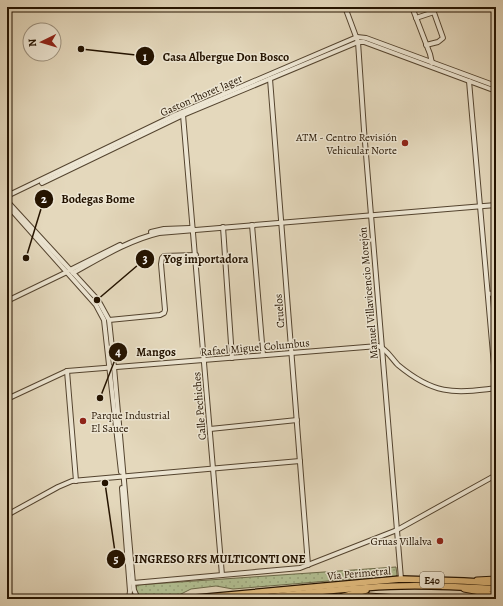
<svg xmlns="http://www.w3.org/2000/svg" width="503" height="606" font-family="Alegreya,serif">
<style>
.grass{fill:url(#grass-dots);stroke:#6b6949}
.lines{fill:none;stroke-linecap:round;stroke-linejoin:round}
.minor-casing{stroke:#54442f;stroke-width:6}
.major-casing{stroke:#241300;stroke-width:7}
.highway-casing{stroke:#241300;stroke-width:8}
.minor{stroke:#ede6d3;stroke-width:4}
.major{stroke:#e2bc7e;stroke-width:5}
.highway{stroke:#e2bc7e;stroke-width:5.5}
.poi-dot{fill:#8f2418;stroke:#ede6d3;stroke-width:1.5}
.labels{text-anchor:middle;stroke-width:3;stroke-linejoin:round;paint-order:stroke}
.shield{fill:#ede6d3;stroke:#60523f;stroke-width:1}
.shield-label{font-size:10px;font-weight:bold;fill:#241300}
.street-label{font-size:11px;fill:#241300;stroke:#ede6d3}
.poi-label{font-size:11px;fill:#241300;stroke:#ede6d3;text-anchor:end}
.leader{fill:none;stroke:#241300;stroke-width:1.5}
.callout-dot{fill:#241300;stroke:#ede6d3;stroke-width:1.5}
.mark-label{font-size:12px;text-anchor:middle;font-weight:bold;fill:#fff}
.callout-label{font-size:12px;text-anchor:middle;font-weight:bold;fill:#241300;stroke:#ede6d3;stroke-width:3;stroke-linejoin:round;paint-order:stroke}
</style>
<defs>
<pattern id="grass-dots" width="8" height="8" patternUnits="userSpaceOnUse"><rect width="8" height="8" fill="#b2bf92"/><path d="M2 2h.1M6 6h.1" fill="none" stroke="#99a37c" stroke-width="1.8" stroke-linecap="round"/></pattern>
</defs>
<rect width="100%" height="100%" fill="#e4d8bc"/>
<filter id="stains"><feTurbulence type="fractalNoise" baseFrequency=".005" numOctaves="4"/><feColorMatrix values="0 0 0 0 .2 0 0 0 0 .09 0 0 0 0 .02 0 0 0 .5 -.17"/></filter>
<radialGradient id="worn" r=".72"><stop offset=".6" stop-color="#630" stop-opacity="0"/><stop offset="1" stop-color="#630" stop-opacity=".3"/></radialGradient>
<!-- grass -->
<path class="grass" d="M396,567L397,575C394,579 386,578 383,575L368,577L364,578L233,589L216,586L191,589L177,596L143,599L138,597L136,588L137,585Z"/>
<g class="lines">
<!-- minor casing -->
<g class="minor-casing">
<g id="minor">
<polyline points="345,7 358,42 364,130 401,579"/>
<polyline points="412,7 430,54 432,63"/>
<polyline points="416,18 434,12"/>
<polyline points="426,45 438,42 443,38 432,7"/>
<polyline points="270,79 308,565"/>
<polyline points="469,81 496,388"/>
<polyline points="183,115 222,575"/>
<polyline points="42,183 183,115 358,42 364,42 496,91"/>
<polyline points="7,196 175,115 357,37 366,38 496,86"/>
<polyline points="7,201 98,300 109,320 114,367 133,583 134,590 138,599"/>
<polyline points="7,205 96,305 104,320 121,472"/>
<polyline points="252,225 263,355"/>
<polyline points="223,227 232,358"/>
<polyline points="151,232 164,229 190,228 193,229"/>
<polyline points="70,270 120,245"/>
<path d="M73,273C100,258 129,240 159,233L496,205"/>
<polyline points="488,294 496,293"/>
<polyline points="7,301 67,272"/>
<polyline points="109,320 160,315 164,313 165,310 161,264 162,258 164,256 196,255"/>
<polyline points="67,371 76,481"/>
<path d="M7,399L67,371L378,346C386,348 392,359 398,365C433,394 452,394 496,388"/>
<polyline points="210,429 297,420"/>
<polyline points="122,488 130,591 129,599"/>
<polyline points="7,515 58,487 72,481 300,461"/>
<polyline points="133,583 300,568 397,530 496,475"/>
</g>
</g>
<!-- major casing -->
<g class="major-casing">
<g id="major">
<polyline points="477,580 496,579"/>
<polyline points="464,589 496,595"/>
<polyline points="308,599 368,596 415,599"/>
</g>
</g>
<!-- highway casing -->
<g class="highway-casing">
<g id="highway">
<polyline points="341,597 366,590"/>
<polyline points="185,599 401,579 464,581 496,583"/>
<path d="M246,599C297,594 349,587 401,586C433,585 464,587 496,589"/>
</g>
</g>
<!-- minor -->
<use href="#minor" class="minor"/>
<!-- major -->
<use href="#major" class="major"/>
<!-- highway -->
<use href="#highway" class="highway"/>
</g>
<!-- markers -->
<g class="poi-dot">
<circle cx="405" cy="143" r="4"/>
<circle cx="83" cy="421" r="4"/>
<circle cx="440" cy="541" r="4"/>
</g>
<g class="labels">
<!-- shield labels -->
<rect class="shield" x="420" y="572" width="24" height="16" rx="3"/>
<g class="shield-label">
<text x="432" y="584">E40</text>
</g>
<!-- street labels -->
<g class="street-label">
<text transform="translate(201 95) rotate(-24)" y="4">Gaston Thoret Jager</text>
<text transform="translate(368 293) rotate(-95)" y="4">Manuel Villavicencio Morejón</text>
<text transform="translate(279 311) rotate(-94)" y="4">Cruelos</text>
<text transform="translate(255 347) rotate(-5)" y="4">Rafael Miguel Columbus</text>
<text transform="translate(199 406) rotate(-95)" y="4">Calle Pechiches</text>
<text transform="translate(359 573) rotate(-5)" y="4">Vía Perimetral</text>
</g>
<!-- poi labels -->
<g class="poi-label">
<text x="397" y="141">ATM - Centro Revisión<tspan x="397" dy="13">Vehicular Norte</tspan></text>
<text x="91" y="419" text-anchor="start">Parque Industrial<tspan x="91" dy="13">El Sauce</tspan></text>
<text x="432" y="545">Gruas Villalva</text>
</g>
</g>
<!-- callouts -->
<path class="leader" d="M81 49L145 56M26 258L44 199M97 300L145 259M100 398L118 352M105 483L116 559"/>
<g class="callout-dot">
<circle cx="81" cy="49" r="4"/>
<circle cx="26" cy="258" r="4"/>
<circle cx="97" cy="300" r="4"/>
<circle cx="100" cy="398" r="4"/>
<circle cx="105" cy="483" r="4"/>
<circle cx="145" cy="56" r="10"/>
<circle cx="44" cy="199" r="10"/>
<circle cx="145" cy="259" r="10"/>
<circle cx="118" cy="352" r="10"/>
<circle cx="116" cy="559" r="10"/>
</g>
<g class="mark-label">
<text x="145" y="61">1</text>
<text x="44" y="203">2</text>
<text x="145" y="263">3</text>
<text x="118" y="356">4</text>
<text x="116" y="563">5</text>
</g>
<g class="callout-label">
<text x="226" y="61">Casa Albergue Don Bosco</text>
<text x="98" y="203">Bodegas Bome</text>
<text x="206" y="263">Yog importadora</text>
<text x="156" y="356">Mangos</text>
<text x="220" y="563">INGRESO RFS MULTICONTI ONE</text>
</g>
<!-- margin -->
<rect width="503" height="606" fill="none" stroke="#e4d8bc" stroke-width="24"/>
<rect x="8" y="8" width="487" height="590" fill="none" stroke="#241300" stroke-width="2"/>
<rect x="12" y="12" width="479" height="582" fill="none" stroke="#241300"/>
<!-- north arrow -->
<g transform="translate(42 42) rotate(265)"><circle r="19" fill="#ede6d3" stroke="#9d927f"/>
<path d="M0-3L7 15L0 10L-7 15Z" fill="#8f2418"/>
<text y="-6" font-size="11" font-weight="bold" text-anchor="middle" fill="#241300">N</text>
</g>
<rect width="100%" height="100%" filter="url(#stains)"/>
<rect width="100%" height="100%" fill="url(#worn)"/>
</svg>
